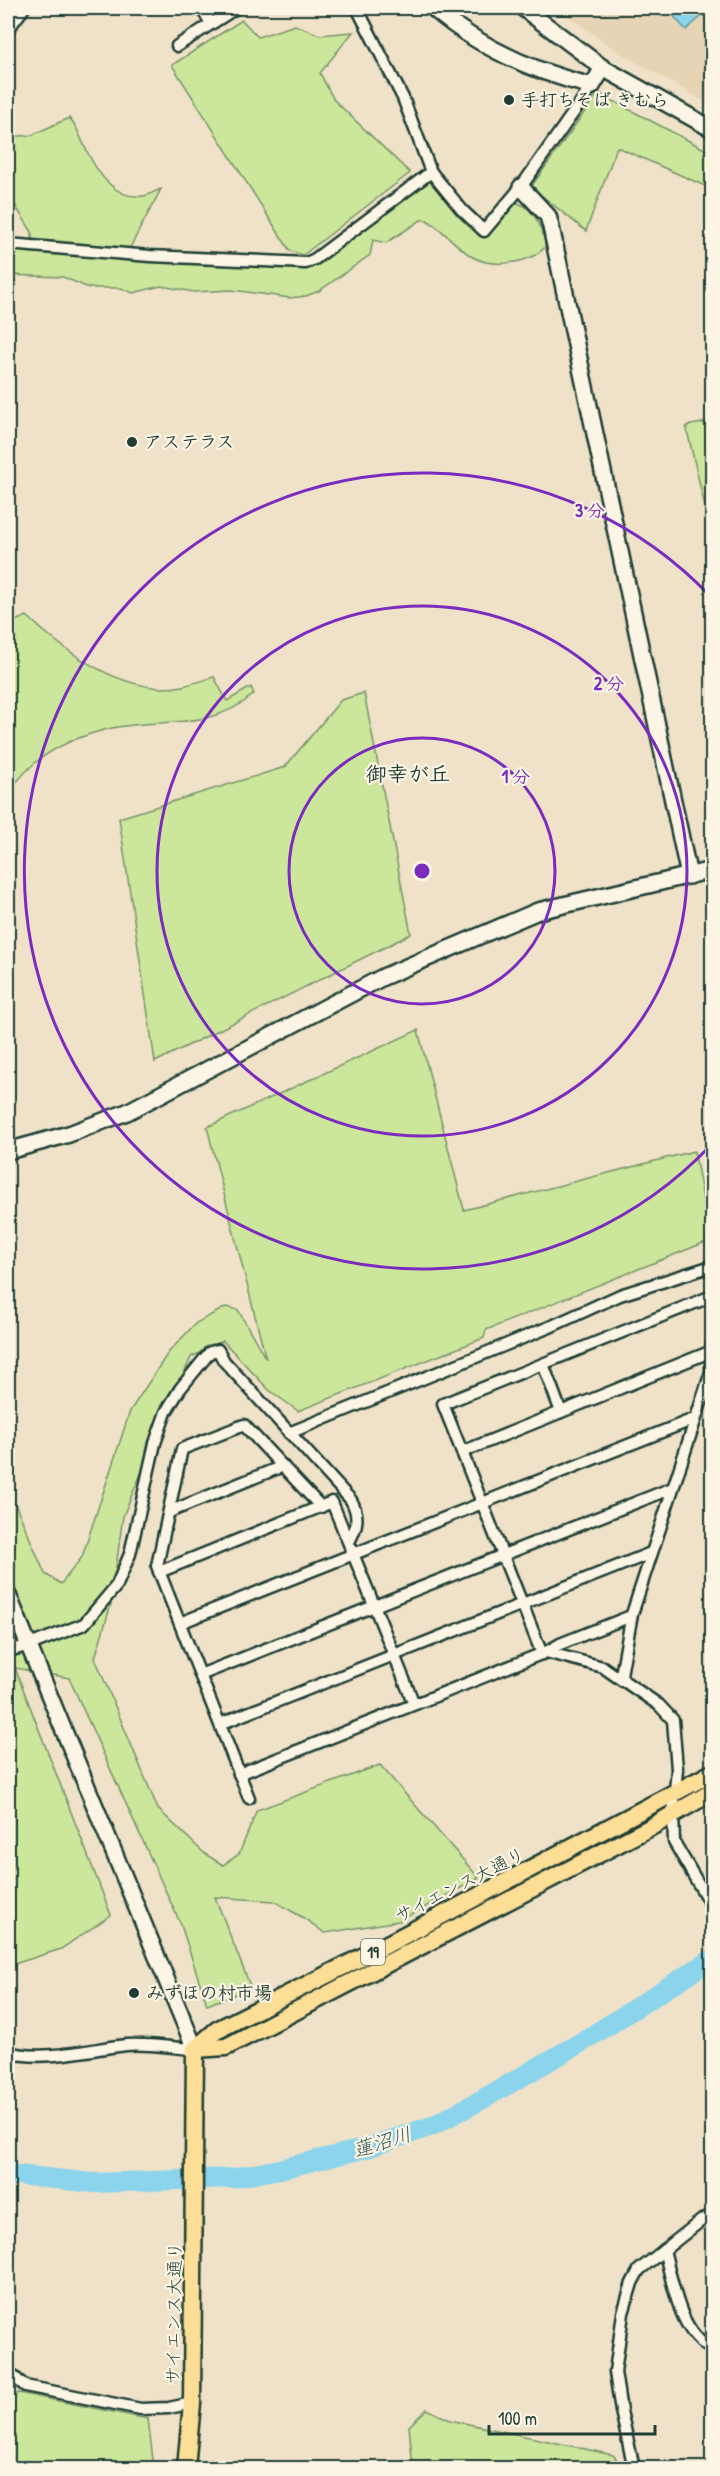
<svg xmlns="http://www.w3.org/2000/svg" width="720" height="2476" font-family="'Patrick Hand','Klee One',sans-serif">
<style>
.built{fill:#e6d4b4}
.green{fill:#cce69c;stroke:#769268;stroke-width:1.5}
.water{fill:#8bd4ec;stroke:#6098a2;stroke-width:1.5}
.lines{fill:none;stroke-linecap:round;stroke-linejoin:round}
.river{stroke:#8bd4ec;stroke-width:20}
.street-casing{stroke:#1f3d34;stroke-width:15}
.secondary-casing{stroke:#1f3d34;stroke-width:20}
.primary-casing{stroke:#1f3d34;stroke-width:21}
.street{stroke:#fcf5e5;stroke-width:10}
.secondary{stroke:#fcf5e5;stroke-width:15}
.primary{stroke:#fcde96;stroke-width:16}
.ring{fill:none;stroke:#7b2cbf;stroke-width:3}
.poi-dot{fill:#1f3d34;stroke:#fcf5e5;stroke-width:2}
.labels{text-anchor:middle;stroke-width:4.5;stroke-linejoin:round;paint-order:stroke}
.shield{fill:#fcf5e5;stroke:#617469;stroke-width:1.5}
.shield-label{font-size:16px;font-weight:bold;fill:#1f3d34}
.poi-label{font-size:18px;font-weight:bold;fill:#1f3d34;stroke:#fcf5e5;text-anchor:start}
.street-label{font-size:18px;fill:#1f3d34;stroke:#fcf5e5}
.water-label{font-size:20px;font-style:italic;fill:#355b59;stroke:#fcf5e5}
.quarter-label{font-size:21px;font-weight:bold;fill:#1f3d34;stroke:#fcf5e5}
.centre{fill:#7b2cbf;stroke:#fcf5e5;stroke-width:3}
.ring-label{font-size:18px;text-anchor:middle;font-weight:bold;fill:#7b2cbf;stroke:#fcf5e5;stroke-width:4.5;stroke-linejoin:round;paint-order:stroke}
</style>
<rect width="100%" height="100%" fill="#efe2c8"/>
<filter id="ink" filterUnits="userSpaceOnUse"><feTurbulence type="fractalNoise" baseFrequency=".0167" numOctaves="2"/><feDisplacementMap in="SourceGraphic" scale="12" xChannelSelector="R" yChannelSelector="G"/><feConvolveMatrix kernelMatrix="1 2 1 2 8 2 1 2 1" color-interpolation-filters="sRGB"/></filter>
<g filter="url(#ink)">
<!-- built -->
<polygon class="built" points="556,8 712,8 712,106 619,52"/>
<!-- green -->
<g class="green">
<polygon points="242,20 258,37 295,25 320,35 353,32 320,73 334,100 410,173 303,255 290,251 172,65"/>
<polygon points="598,93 712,153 712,189 617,147 586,231 531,187"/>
<path d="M69,118C78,126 79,136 85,147C95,169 114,200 143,196C148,196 155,191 161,189L125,257L305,267L426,180H432L484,237L513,202C534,205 542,227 546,246C531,264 492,269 471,256C456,246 443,230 427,220H421L386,243L373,240L370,255L319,291L306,296L290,298L232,290L194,292L161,286L133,293L121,288H89L63,277L8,275V249L27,247L32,241V232L8,194V137L32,135Z"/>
<polygon points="712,421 712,524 709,524 686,426"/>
<path d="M27,616C63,650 112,686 164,688C181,688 197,682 214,677L227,701L251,687L254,694C211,732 158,717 108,729C83,735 56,746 36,762C25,771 17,782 8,792V624Z"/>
<polygon points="364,693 411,934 155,1062 119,818 285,767 341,700"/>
<polygon points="418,1030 464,1210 694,1151 711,1240 486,1330 484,1338 298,1411 269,1390 223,1341 191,1357 123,1516 111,1604 95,1658 158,1809 205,1854 223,1865 239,1854 257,1810 380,1765 479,1878 399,1921 325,1933 302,1917 274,1901 215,1897 251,1988 207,2005 181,1925 69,1678 15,1668 111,1915 61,1949 8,1966 8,1568 14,1566 8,1545 8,1487 45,1574 61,1584 82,1557 130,1411 168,1353 196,1323 226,1307 238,1310 266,1359 207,1127"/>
<polygon points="19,2393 148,2419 154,2468 8,2468 8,2419 13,2395"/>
<polygon points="427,2409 450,2420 613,2455 624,2468 413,2468 409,2426"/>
</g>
<!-- water -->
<polygon class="water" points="671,8 700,8 705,13 686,30 668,10"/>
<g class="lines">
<!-- river -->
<polyline class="river" points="8,2174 94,2183 233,2178 280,2169 367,2148 432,2126 483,2099 587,2039 712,1959"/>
<!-- street casing -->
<g class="street-casing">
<g id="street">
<polyline points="201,8 211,23"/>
<polyline points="357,8 403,98 431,172 462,210 484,231 521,187 592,86"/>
<polyline points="177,46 236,8"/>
<polyline points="8,244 150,256 306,263 315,259 431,172"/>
<polyline points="712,1344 711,1372 632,1614 621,1675 624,1681 659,1705 673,1720 677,1769 673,1814 674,1842 712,1907"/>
<polyline points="543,1364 561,1412"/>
<polyline points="289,1433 552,1326 620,1295 712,1266"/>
<polyline points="462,1452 712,1351"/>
<polyline points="169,1512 283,1466"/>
<polyline points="159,1572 332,1502 414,1704"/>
<polyline points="180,1623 694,1419"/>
<path d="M8,1651L27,1646L84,1624L117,1585L130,1554L155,1443L166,1412L180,1389L210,1352L218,1350L224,1361L351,1500C360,1516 357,1527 349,1542"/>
<polyline points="546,1652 560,1644 631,1616"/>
<polyline points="542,1654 443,1404 712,1296"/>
<polyline points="200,1675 670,1489"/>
<polyline points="220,1724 651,1553"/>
<polyline points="239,1774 546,1652 603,1667 623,1681"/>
<polyline points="249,1798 157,1566 182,1449 244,1425 321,1507"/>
<path d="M8,2052C43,2062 90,2049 126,2045C148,2043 173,2048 195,2049"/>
<path d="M664,2250C673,2282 679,2334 712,2349"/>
<polyline points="8,2372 25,2386 141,2409 169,2408 192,2403"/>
<polyline points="634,2468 621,2411 615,2372 623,2313 632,2283 639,2270 702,2220 712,2215"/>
</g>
</g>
<!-- secondary casing -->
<g class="secondary-casing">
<g id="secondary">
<path d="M433,8C478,47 535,72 592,86L603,68"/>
<polyline points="523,8 603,68 712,129"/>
<polyline points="8,25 21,8"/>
<polyline points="521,187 548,216 551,227 689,876"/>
<polyline points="8,1151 69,1134 127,1112 383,977 538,911 712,870"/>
<polyline points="8,1595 195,2049"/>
</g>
</g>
<!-- primary casing -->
<g class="primary-casing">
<g id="primary">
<polyline points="195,2049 226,2047 651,1827 712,1792"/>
<polyline points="186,2468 192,2403 195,2049 217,2030 378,1949 712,1773"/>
</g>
</g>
<!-- street -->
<use href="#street" class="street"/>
<!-- secondary -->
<use href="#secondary" class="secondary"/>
<!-- primary -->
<use href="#primary" class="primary"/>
</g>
</g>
<!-- distance rings -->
<g class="ring">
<circle cx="422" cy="871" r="133"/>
<circle cx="422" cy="871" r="265"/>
<path d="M711 1145A398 398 0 1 1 711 597"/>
</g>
<!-- markers -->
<g class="poi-dot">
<circle cx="509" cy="100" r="6"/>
<circle cx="132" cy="442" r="6"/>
<circle cx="134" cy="1993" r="6"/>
</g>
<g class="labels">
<!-- shield labels -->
<rect class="shield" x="361" y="1939" width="24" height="26" rx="4.5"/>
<g class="shield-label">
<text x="373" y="1958">19</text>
</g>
<!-- poi labels -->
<g class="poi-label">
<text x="521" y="106">手打ちそば きむら</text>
<text x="144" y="448">アステラス</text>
<text x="146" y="1999">みずほの村市場</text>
</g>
<!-- street labels -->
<g class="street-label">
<text transform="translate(460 1885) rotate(-27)" y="6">サイエンス大通り</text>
<text transform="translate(174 2313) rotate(-89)" y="6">サイエンス大通り</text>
</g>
<!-- water labels -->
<g class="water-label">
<text transform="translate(382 2142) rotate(-17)" y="7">蓮沼川</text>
</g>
<!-- quarter labels -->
<g class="quarter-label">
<text x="408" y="781">御幸が丘</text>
</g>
</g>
<circle cx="422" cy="871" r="9" class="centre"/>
<g class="ring-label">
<text x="590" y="517">3 分</text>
<text x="609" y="690">2 分</text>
<text x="516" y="783">1 分</text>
</g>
<!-- margin -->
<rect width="720" height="2476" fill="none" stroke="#fcf5e5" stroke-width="30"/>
<rect x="15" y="15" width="690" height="2446" fill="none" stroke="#1f3d34" stroke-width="2" filter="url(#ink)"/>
<!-- scale -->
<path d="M489 2425v9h166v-9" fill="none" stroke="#1f3d34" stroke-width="3"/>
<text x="498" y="2425" font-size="18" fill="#1f3d34" stroke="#fcf5e5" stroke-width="4.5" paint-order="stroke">100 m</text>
</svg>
